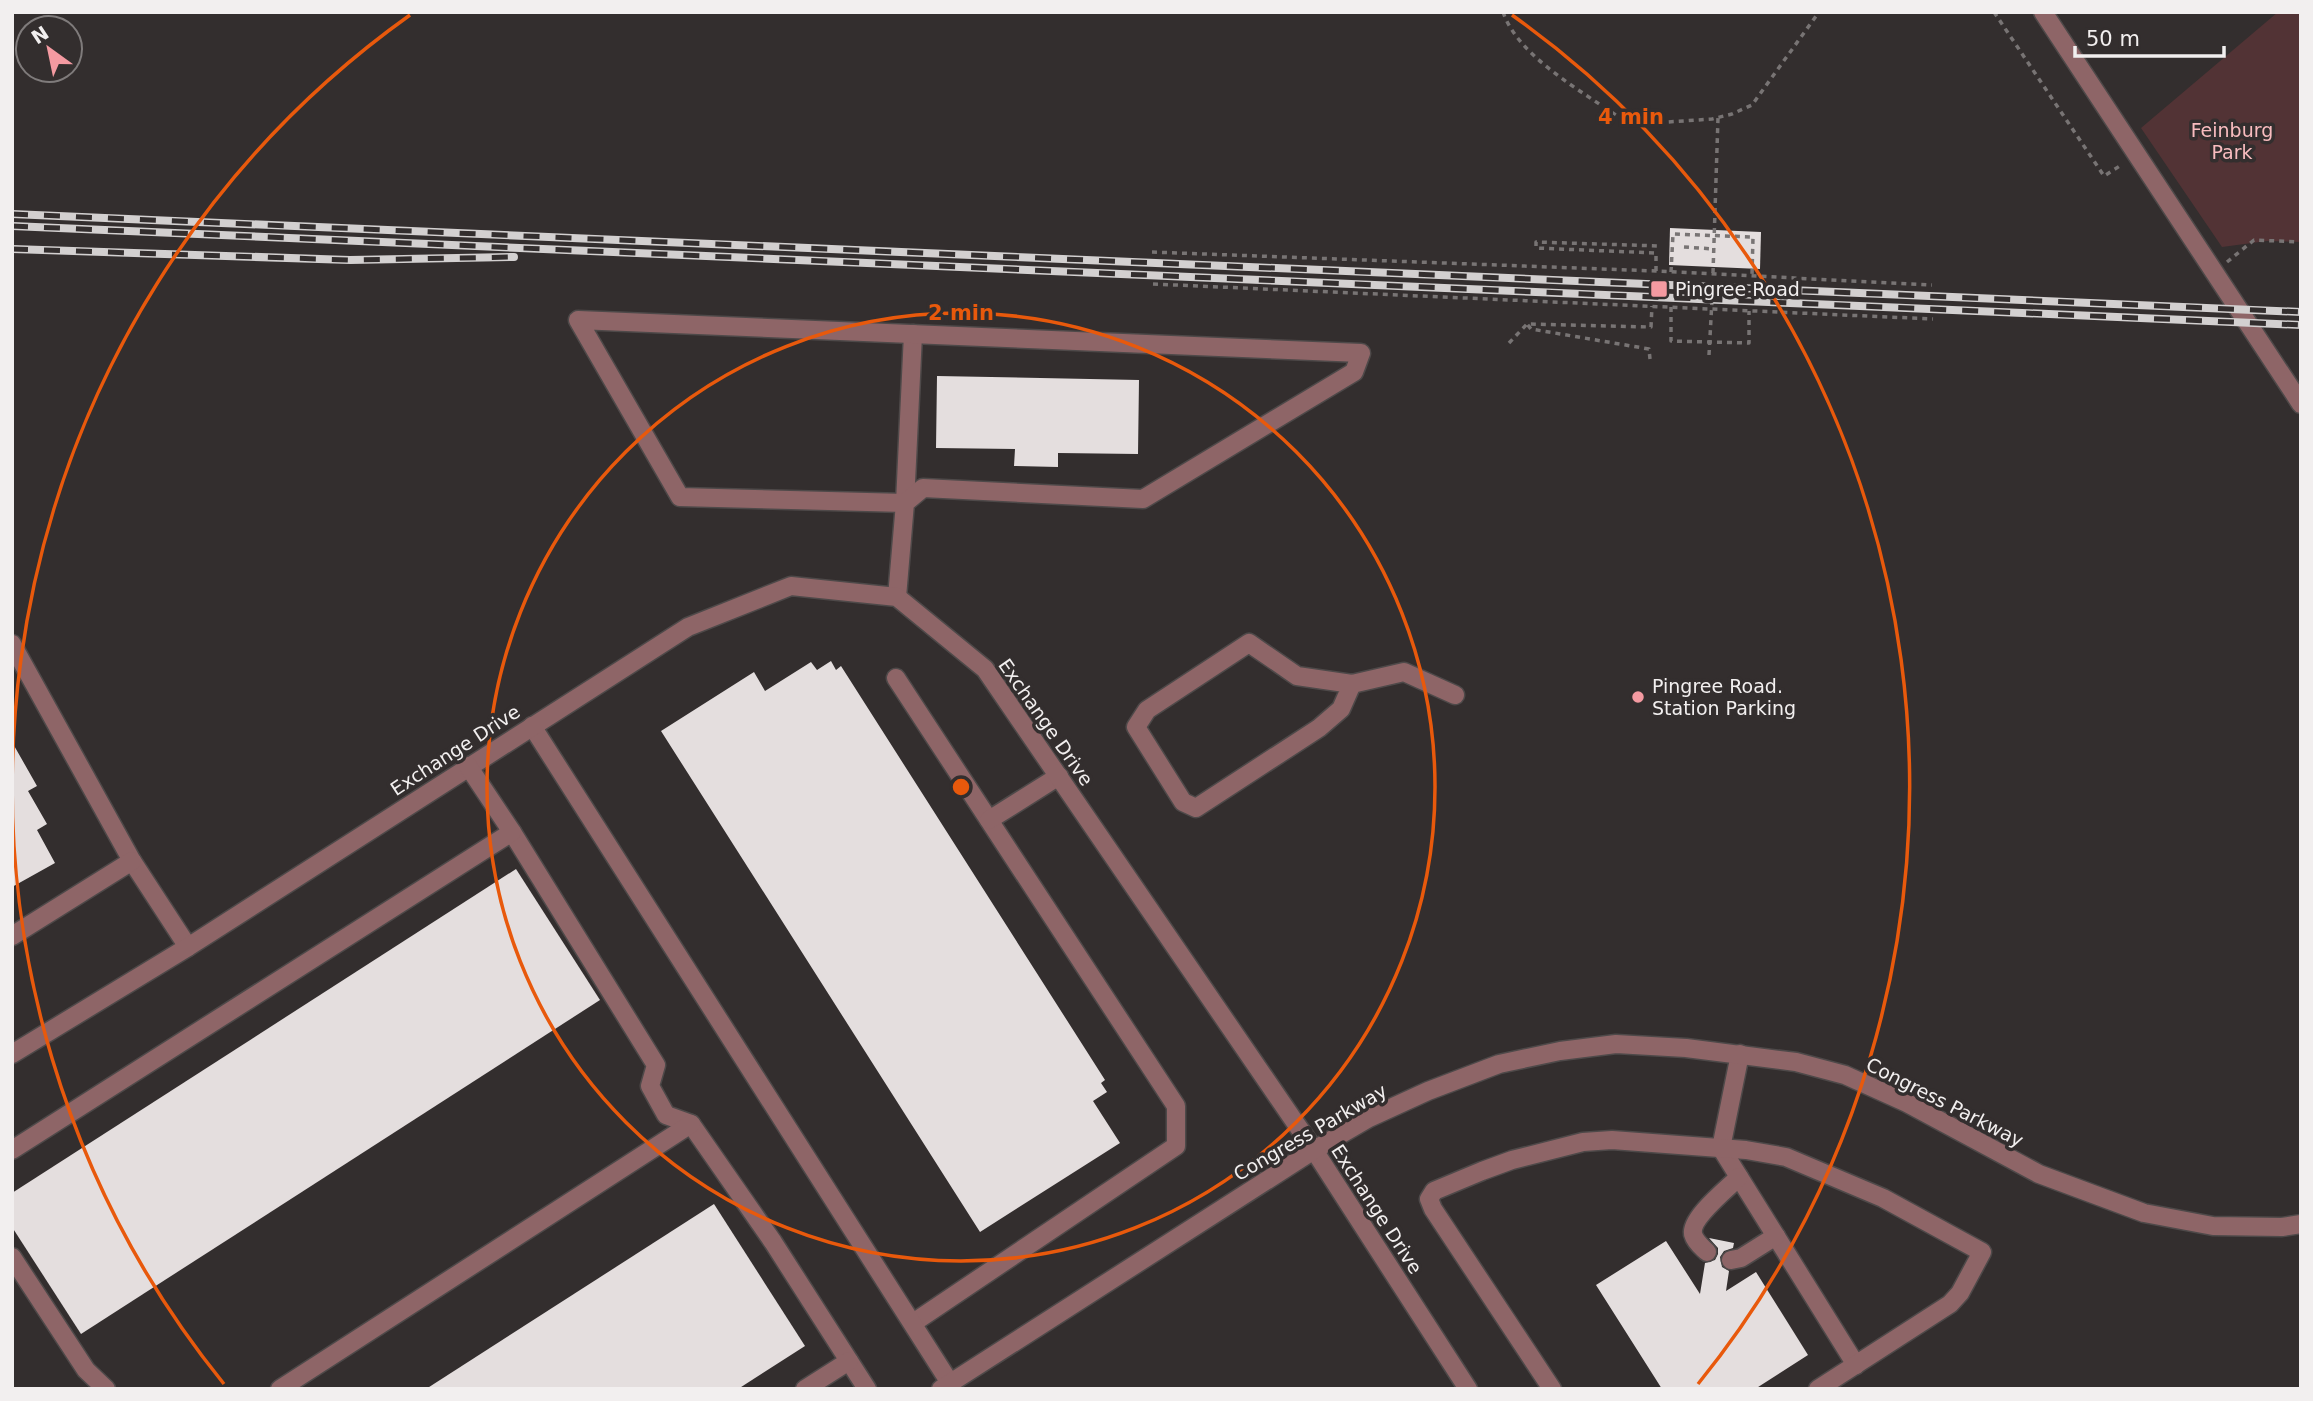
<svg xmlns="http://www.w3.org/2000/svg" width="2313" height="1401" font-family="'DejaVu Sans',sans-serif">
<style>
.green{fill:#523335}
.building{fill:#e4dede}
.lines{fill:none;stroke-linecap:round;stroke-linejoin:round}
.minor-casing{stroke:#4e4949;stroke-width:21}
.path{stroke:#787474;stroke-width:3.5;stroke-dasharray:5 5;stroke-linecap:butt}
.minor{stroke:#8e6567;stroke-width:18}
.rail-casing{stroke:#d3d0d0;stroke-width:8}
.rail{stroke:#332e2e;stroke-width:5;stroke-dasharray:16;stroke-linecap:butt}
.ring{fill:none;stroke:#e8590c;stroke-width:3.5}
.poi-dot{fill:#f49aa1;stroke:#332e2e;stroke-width:2.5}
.labels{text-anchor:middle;stroke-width:7;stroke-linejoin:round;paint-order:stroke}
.park-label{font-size:19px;fill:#f8bcbf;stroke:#332e2e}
.poi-label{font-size:19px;fill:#f2efef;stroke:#332e2e;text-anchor:start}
.street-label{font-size:19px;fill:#f2efef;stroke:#332e2e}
.centre{fill:#e8590c;stroke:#332e2e;stroke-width:3.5}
.ring-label{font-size:21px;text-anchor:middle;font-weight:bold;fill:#e8590c;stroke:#332e2e;stroke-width:7;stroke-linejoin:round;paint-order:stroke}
</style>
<rect width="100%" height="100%" fill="#332e2e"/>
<!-- green -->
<polygon class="green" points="2278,12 2301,12 2301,242 2267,241 2222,247 2141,128"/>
<!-- building -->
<g class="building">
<polygon points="1670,228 1761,232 1760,269 1669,265"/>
<polygon points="937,376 1139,380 1138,454 1058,453 1058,467 1014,466 1015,449 936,448"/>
<polygon points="831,661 836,670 841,666 1105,1080 1101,1083 1107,1092 1093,1101 1120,1143 980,1232 661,731 754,672 765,691 811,662 817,670"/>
<polygon points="12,742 37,786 28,791 47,824 37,830 55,863 12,887"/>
<polygon points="516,869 600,1000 81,1334 12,1227 12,1193"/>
<polygon points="714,1204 805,1346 738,1389 426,1389"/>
<polygon points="1709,1238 1734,1243 1733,1248 1724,1251 1720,1257 1722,1267 1729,1271 1726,1291 1756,1272 1808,1355 1755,1389 1662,1389 1596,1285 1666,1241 1700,1294 1705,1263 1715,1260 1718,1254 1718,1248"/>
</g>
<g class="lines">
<!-- minor casing -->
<g class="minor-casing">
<g id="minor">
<polyline points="2043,12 2301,404"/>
<polyline points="905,503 913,334"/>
<polyline points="897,597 905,503 680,497 578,320 1361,353 1354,372 1143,499 923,488 905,503"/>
<polyline points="12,644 132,861 188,947"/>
<polyline points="896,678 1176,1106 1176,1146 913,1323"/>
<polyline points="1352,684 1297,676 1249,643 1147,710 1136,727 1183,802 1196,808 1319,728 1341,709 1352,684 1404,672 1455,695"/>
<polyline points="532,726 950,1383"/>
<polyline points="989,820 1059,776"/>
<polyline points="512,832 656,1065 650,1086 666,1115 691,1124 773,1242 867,1389"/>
<polyline points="12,936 132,861"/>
<polyline points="12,1054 188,947 688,627 791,586 897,597 985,669 1314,1150 1468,1389"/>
<polyline points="1740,1054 1721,1148 1856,1365"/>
<polyline points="12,1150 512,832 468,766"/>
<path d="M1707,1252C1702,1247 1695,1242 1693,1234C1690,1218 1728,1188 1739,1177"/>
<polyline points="12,1257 86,1370 106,1389"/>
<polyline points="1731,1260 1741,1258 1776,1236"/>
<polyline points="280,1389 691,1124"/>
<polyline points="805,1389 849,1361"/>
<polyline points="941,1389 1314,1150 1369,1118 1428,1091 1499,1064 1560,1051 1616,1044 1686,1048 1796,1062 1845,1075 1907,1103 2039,1174 2144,1213 2213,1226 2282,1227 2301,1224"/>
<polyline points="1552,1389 1433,1209 1429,1199 1434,1191 1482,1171 1512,1160 1583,1142 1612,1140 1746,1150 1786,1157 1883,1198 1982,1252 1960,1293 1950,1304 1818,1389"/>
</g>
</g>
<!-- path -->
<g class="path">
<path d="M1503,12C1518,56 1580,90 1617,116L1629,122L1652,123L1712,119L1732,114L1752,105L1819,12"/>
<polyline points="1994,12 2104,176 2123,164"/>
<polyline points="1684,247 1714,249"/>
<polyline points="1152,252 1656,271 1932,285"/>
<polyline points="2227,262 2254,240 2301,242"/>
<polyline points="1656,271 1656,253 1536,248 1536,242 1660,246"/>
<polyline points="1671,272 1673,234 1753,237 1752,275"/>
<polyline points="1713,273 1718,118"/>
<polyline points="1153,284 1933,319"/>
<polyline points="1671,307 1671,341 1749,343 1749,311"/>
<polyline points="1509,343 1527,324"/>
<polyline points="1709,355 1712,300"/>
<polyline points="1650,359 1649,349 1531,329 1527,324 1651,327 1652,306"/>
</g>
<!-- minor -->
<use href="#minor" class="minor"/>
<!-- rail casing -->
<g class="rail-casing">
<g id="rail">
<polyline points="12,214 2301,312"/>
<polyline points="12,226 2301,325"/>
<polyline points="12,249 350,260 514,257"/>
</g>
</g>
<!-- rail -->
<use href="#rail" class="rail"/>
</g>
<!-- distance rings -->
<g class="ring">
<circle cx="961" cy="787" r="474"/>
<path d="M224 1384A948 948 0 0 1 410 15M1512 15A948 948 0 0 1 1698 1384"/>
</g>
<!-- markers -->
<g class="poi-dot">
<rect x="1650" y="280" width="18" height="18" rx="3.5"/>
<circle cx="1638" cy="697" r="7"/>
</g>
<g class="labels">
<!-- park labels -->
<g class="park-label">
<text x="2232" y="137">Feinburg<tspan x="2232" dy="22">Park</tspan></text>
</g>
<!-- poi labels -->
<g class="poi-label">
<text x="1675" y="296">Pingree Road</text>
<text x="1652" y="693">Pingree Road.<tspan x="1652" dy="22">Station Parking</tspan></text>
</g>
<!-- street labels -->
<g class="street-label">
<text transform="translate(1046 722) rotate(55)" y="7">Exchange Drive</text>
<text transform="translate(455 750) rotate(-33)" y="7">Exchange Drive</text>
<text transform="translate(1945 1102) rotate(27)" y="7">Congress Parkway</text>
<text transform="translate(1310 1132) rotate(-30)" y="7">Congress Parkway</text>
<text transform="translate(1377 1209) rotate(57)" y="7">Exchange Drive</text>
</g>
</g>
<circle cx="961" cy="787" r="10" class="centre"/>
<g class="ring-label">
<text x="1631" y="124">4 min</text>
<text x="961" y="320">2 min</text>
</g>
<!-- border -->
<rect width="2313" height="1401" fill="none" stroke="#f2efef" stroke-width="28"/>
<!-- north arrow -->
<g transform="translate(49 49) rotate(327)"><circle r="33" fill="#332e2e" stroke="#7f7b7b" stroke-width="2"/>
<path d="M0-5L12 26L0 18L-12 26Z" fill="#f49aa1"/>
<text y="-10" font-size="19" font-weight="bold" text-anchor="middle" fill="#f2efef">N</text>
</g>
<!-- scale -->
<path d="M2075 46v10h149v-10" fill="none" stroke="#f2efef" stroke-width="3.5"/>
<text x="2086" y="46" font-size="21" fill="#f2efef" stroke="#332e2e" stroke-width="5" paint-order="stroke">50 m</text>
</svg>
